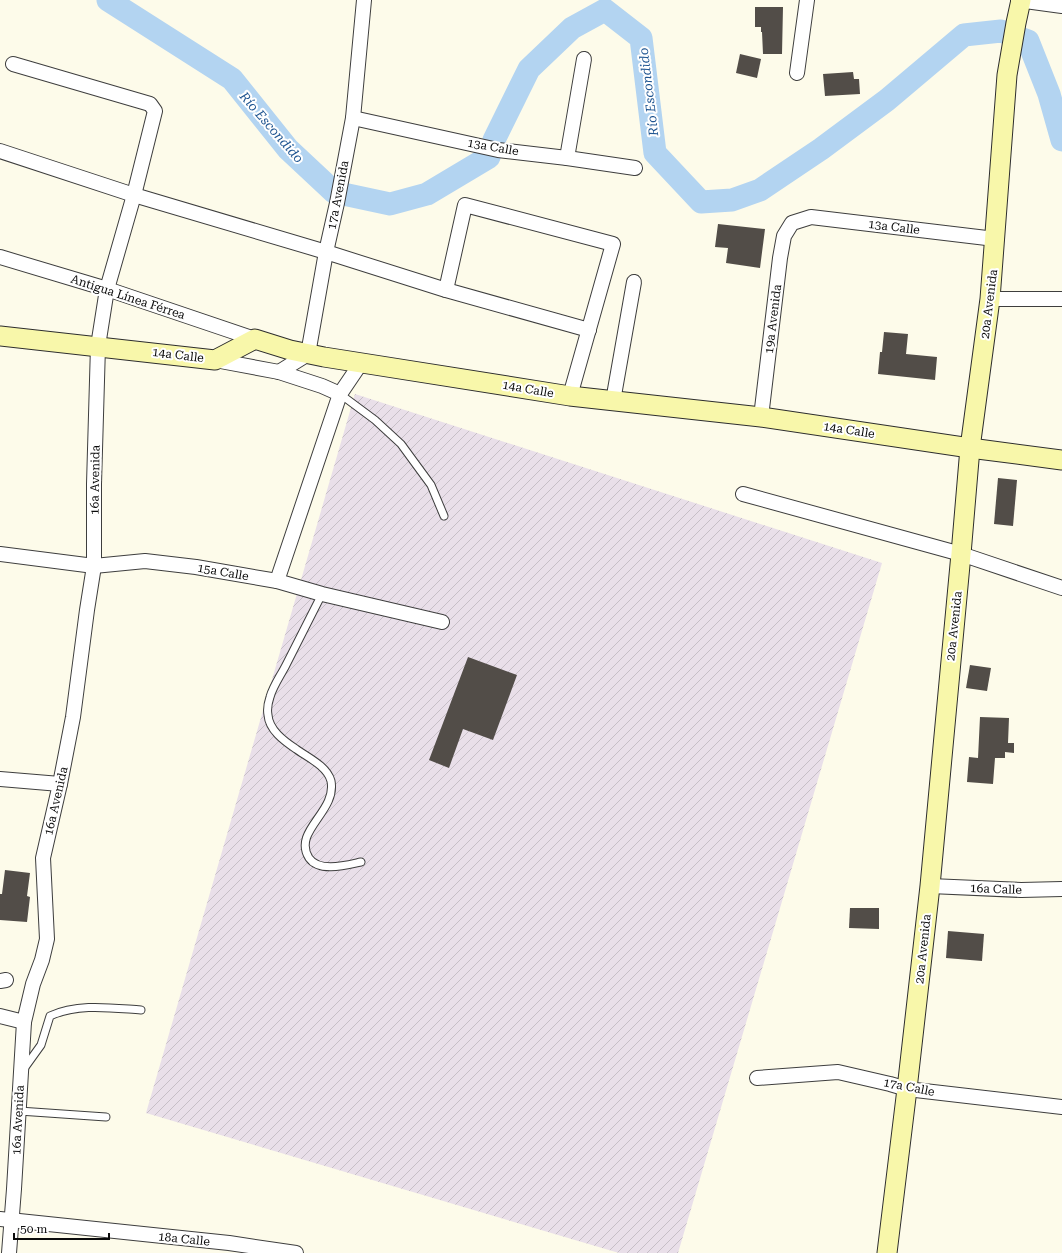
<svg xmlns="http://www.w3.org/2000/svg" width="1062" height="1253" font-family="'Roboto Serif',serif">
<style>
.industrial{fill:url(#industrial-furrows)}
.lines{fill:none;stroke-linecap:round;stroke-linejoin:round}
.river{stroke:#b3d4f1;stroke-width:23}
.building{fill:#524d48}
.lane-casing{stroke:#3e3e3e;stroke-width:9}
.street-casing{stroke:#3e3e3e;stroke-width:16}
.secondary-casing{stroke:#2d2d2d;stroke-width:21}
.lane{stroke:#fff;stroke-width:7}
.street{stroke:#fff;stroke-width:14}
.secondary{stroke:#f8f7aa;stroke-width:19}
.labels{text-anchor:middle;stroke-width:4;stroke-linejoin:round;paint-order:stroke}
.street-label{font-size:12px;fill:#0b0b0b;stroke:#fff}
.water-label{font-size:13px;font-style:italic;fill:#1f5591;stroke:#fff}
</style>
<defs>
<pattern id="industrial-furrows" width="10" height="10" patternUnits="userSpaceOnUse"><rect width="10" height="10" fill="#e9dfe9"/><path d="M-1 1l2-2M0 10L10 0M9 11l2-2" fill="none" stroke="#c6bec6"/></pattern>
</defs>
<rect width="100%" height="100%" fill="#fdfbea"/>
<!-- industrial -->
<polygon class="industrial" points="355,394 882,563 678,1253 619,1253 146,1113"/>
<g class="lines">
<!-- river -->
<polyline class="river" points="108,0 232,79 288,149 334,192 390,204 427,194 489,157 494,140 529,69 572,28 605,10 641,38 655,153 701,202 732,200 760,190 821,149 887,100 964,35 1001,31 1028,41 1049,94 1062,140"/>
</g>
<!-- building -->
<g class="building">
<polygon points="755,7 783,7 782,54 763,54 762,32 761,32 761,27 755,27"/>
<polygon points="740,54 761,59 757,78 736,73"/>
<polygon points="853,72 854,79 859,79 860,94 825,96 823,74"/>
<polygon points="718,224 765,229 760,268 726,263 728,248 715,247"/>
<polygon points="884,332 908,334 906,354 937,357 935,380 878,374 880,352 882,352"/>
<polygon points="998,478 1017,480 1013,526 994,524"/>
<polygon points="468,657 517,675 493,740 463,729 449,768 429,760"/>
<polygon points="970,665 991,668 987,691 966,688"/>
<polygon points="980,717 1009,718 1008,743 1014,743 1014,753 1005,752 1005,758 995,758 993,784 967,782 969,757 978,758"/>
<polygon points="5,870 30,873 27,896 30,897 27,922 0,920 0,894 2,894"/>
<polygon points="850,908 879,908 879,929 849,928"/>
<polygon points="948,931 984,934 982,961 946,958"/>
</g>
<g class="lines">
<!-- lane casing -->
<g class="lane-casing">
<g id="lane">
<polyline points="340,394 375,420 401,444 431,485 444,516"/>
<path d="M322,594C310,618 298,641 286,665C281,675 273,686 270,697C268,703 267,710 268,715C269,730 284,741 296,749C307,757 327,766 331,781C337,812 292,831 309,858C319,873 347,865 361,862"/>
<path d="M23,1070L41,1045L50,1016C78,1003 111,1008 141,1010"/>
<polyline points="19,1111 106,1117"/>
</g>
</g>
<!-- street casing -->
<g class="street-casing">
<g id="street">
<polyline points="1018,0 1062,6"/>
<polyline points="797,73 807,0"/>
<polyline points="353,118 498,150 567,158 635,168"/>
<polyline points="0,151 134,195 326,252 446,290 589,330"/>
<polyline points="567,158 584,59"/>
<polyline points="0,257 107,289 255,339"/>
<polyline points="446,290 465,205 613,244 570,396"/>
<polyline points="990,299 1062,299"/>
<polyline points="215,360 279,372 322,386 340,394 277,581"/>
<polyline points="279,372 308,354 326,252 337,203 353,118 364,0"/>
<polyline points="340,394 361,363"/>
<polyline points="613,401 634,282"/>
<polyline points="761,417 780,258 784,236 792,223 811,217 995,239"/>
<polyline points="743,494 961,554 1062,588"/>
<polyline points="0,554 94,566 145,561 196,567 277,581 322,594 442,622"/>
<polyline points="0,779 60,784"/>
<polyline points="930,886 1021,890 1062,889"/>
<polyline points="0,981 6,980"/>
<polyline points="0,1016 24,1022"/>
<polyline points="757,1078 838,1072 890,1084 907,1089 1062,1107"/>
<polyline points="0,1219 229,1243 296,1253"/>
<polyline points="9,1253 14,1189 24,1022 33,984 42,960 47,939 43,858 60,784 73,717 87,610 94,566 94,484 98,346 107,289 134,195 155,111 150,104 13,64"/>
</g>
</g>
<!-- secondary casing -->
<g class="secondary-casing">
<g id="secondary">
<polyline points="0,336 215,360 255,339 290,350 324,357 570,396 761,417 970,448 1062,460"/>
<polyline points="887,1253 907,1089 930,886 961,554 970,448 990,299 1007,75 1016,23 1021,0"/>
</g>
</g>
<!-- lane -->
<use href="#lane" class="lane"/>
<!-- street -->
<use href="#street" class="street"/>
<!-- secondary -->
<use href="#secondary" class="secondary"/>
</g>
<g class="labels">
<!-- street labels -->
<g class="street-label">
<text transform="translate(493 147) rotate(10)" y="4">13a Calle</text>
<text transform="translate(338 195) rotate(-79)" y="4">17a Avenida</text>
<text transform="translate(894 227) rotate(7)" y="4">13a Calle</text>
<text transform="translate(128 297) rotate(18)" y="4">Antigua Línea Férrea</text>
<text transform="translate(989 304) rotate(-83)" y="4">20a Avenida</text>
<text transform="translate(773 319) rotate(-83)" y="4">19a Avenida</text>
<text transform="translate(178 355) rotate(7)" y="4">14a Calle</text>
<text transform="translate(528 389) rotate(10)" y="4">14a Calle</text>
<text transform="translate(849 430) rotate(9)" y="4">14a Calle</text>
<text transform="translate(95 480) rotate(-89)" y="4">16a Avenida</text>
<text transform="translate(223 572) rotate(10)" y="4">15a Calle</text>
<text transform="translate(954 626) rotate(-84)" y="4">20a Avenida</text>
<text transform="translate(56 801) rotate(-77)" y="4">16a Avenida</text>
<text transform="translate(996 889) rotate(2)" y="4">16a Calle</text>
<text transform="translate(923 949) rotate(-84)" y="4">20a Avenida</text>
<text transform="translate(909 1087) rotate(11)" y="4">17a Calle</text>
<text transform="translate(18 1120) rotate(-87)" y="4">16a Avenida</text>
<text transform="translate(184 1239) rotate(6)" y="4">18a Calle</text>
</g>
<!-- water labels -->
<g class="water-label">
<text transform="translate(648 92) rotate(-97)" y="5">Río Escondido</text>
<text transform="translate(272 127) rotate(49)" y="5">Río Escondido</text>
</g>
</g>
<!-- scale -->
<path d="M14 1233v6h95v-6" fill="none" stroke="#0b0b0b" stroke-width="2"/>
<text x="20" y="1233" font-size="12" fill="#0b0b0b" stroke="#ffffff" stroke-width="3" paint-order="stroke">50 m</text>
</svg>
